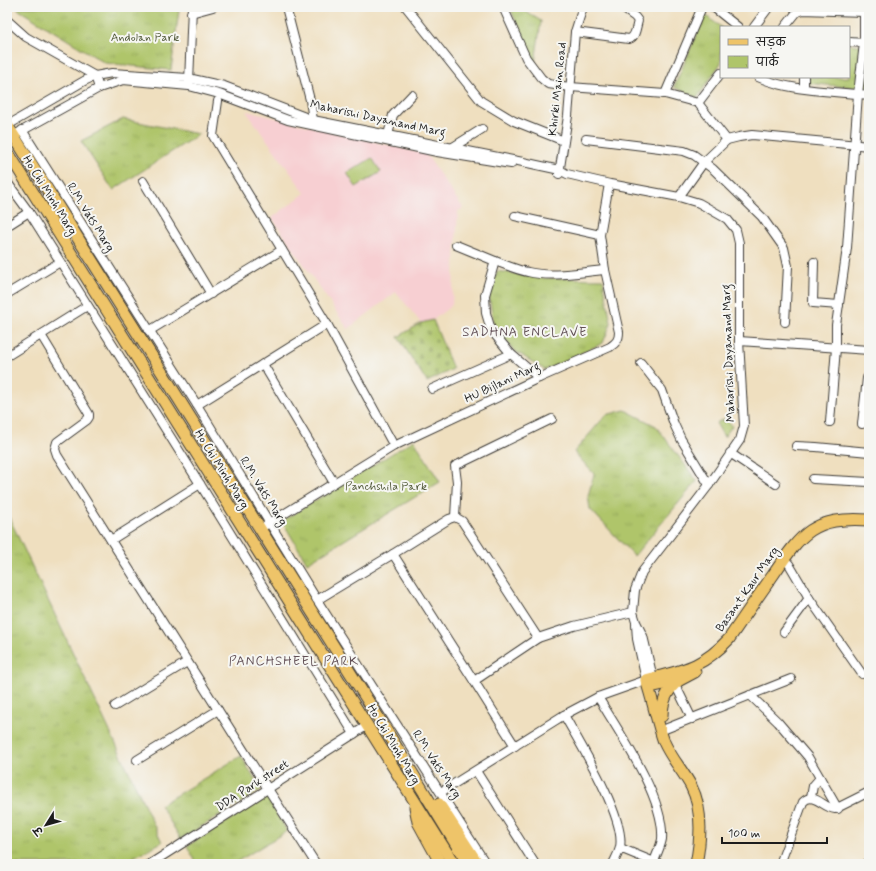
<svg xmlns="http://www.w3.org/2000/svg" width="876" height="871" font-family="Mynerve,'Playpen Sans Deva',sans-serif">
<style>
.built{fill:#f7cfd2}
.green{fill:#afc56a;stroke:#667043}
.cemetery{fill:url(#cemetery-stones);stroke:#667043}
.park{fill:url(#park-tufts);stroke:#667043}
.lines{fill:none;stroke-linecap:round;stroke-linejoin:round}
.minor-casing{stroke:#3c3934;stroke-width:10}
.major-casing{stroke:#3c3934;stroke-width:13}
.minor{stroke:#fff;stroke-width:8}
.major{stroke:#eec469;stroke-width:11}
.labels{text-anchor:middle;stroke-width:4;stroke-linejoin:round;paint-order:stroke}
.park-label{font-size:12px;fill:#4f5737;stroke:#f6f6f2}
.street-label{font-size:12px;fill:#1c1c1c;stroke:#f6f6f2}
.neighbourhood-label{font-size:13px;letter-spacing:1px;fill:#614f55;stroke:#f6f6f2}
</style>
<defs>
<pattern id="cemetery-stones" width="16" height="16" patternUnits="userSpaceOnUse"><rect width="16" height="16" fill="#afc56a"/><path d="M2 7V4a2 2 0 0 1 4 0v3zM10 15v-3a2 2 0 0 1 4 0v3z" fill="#96a95b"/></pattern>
<pattern id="park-tufts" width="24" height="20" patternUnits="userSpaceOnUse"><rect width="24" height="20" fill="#afc56a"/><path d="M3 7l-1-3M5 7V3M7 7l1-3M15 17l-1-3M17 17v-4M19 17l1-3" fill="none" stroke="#96a95b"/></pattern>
</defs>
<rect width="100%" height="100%" fill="#f6f6f2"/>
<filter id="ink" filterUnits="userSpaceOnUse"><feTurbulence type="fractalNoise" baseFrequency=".025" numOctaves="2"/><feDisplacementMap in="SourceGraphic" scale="8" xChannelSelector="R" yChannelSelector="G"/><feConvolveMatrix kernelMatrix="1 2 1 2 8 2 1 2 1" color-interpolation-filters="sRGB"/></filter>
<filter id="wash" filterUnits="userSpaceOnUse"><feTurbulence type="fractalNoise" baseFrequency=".012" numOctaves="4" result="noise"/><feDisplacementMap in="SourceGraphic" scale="16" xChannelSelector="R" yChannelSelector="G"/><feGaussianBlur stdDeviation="0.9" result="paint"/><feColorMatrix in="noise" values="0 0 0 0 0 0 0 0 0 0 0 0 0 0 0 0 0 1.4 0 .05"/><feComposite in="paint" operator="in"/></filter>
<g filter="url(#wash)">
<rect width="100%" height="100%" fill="#efdfbf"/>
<!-- built -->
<polygon class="built" points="246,111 426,154 463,208 458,211 452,305 433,320 421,323 396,292 348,329 272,218 305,193"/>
<!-- green -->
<polygon class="green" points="372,158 381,172 356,187 347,173"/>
<!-- cemetery -->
<g class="cemetery">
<polygon points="433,320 453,369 427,382 398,337 421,323"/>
<polygon points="726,418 732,426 724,437 716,423"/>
</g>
<!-- park -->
<g class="park">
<polygon points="17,7 165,7 179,10 171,70 105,63 19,10"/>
<polygon points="510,7 518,7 541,21 535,63 529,53"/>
<polygon points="705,15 721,27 721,63 697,98 674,87"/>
<polygon points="849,44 869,46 869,89 806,83 806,77 849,77"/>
<polygon points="123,119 198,134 199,134 113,190 81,141"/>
<polygon points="497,271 543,278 603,279 611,323 603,343 545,370 515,351 494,329 489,294"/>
<polygon points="625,410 656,426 697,481 634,556 590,509 588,496 594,474 574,452 606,415"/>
<polygon points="414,440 440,482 307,563 282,521"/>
<polygon points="7,513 162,842 121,864 7,864"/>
<polygon points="241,756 261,790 181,839 160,805"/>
<polygon points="267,797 287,831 233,864 197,864 187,846"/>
</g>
</g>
<g filter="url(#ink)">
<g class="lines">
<!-- minor casing -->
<g class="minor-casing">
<g id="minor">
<polyline points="286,7 310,100 313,120"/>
<polyline points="406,7 481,101 514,121 564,141"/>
<polyline points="503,7 526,58 541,78 548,84 570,87 665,94 698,103 727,140"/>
<polyline points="713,7 738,27"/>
<polyline points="191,13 213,7"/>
<polyline points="7,20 26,37 95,76 99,88"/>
<polyline points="754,27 769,7"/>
<polyline points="785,27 797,12 803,10 864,12"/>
<path d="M575,32L629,39C636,37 636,27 638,21L635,17L621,7"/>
<polyline points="849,42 864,43"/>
<path d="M758,77C792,92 833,91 869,95"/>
<polyline points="189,82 192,7"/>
<polyline points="804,88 804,77"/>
<polyline points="665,94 702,7"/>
<polyline points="218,101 213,136 327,324 394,446"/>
<polyline points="698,103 721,73"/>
<polyline points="8,125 84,81 95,76 112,73 188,78 224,86 313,120 523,162 560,170 567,174 610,184 679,197 699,203 727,219 736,230 739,243 739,341 744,426 740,440 709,485 642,572 635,590 633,612 636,622 643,636 653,678"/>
<polyline points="22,130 197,405 317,600 486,864"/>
<polyline points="18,133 99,88 123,80 189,86 219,94 288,120 316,126 437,152 511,164"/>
<polyline points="388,135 393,115 412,95"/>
<polyline points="586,139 684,151 694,155 713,169 762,217 784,248 788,266 785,322"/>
<polyline points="453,147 482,129"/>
<polyline points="559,174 568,116 575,32 583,7"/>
<polyline points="143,181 211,294"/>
<polyline points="7,182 29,212 200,484 354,734"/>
<polyline points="679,197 704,162 727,140 739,137 752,135 869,146"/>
<polyline points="515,216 600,235"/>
<polyline points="7,226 29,212"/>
<polyline points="456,245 495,261 485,295 486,313 491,330 511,354 539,378"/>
<path d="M495,261C506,265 517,270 528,272C553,278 580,272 605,270"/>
<polyline points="814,262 813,303 839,305"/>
<polyline points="7,294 60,262"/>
<polyline points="149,331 282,250"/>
<polyline points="41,335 89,414 89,417 87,420 57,442 55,449 57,455 268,789 316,864"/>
<polyline points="739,341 869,350"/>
<polyline points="7,356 87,306"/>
<polyline points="641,363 662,390 674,424 681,439 709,485"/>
<polyline points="263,364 334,483"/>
<polyline points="432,389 511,354"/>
<polyline points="197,405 327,324"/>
<polyline points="830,422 836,348 836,325 847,248 858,94 864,43 864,7"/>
<polyline points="862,424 867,378"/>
<polyline points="796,446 816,447 869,452"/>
<polyline points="730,453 776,484"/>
<polyline points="813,479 869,482"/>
<polyline points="455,517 457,482 455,466 552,419"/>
<path d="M266,525L394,446L539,378L610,347C616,343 619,340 619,332L605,270L600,235L609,184"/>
<polyline points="111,540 200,484"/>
<polyline points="393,554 449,519 455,517 462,521 538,638"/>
<polyline points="789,564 809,598 862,674"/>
<polyline points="317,600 393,554 474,681 538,638 574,626 633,612"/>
<polyline points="784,632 809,598"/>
<polyline points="474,681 515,746"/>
<polyline points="675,684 692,719"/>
<polyline points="750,695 778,722 808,757 838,809"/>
<path d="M598,697C619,732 665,798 662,839C661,846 656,855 654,862"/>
<polyline points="115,706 187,662"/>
<path d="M564,715C579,742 626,818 620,847C619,853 615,859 613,864"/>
<polyline points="665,729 791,679"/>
<polyline points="137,760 218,710"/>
<polyline points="476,771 535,864"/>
<polyline points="441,792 564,715 598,697 646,680 637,639 636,625"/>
<polyline points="811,797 813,786 820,778"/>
<polyline points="620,848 659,864"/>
<polyline points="150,864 368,725"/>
<path d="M780,864L803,802C814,791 823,808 835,809L869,792"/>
<polyline points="865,864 869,862"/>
</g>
</g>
<!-- major casing -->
<g class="major-casing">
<g id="major">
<polyline points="7,125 378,717 468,864"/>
<polyline points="7,151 454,864"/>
<polyline points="655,686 678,681 695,672"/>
<path d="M662,716C662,701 667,690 678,681"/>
<polyline points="439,804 478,864"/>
<polyline points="415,807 418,822 441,864"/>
<path d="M696,864C701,839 703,809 691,786C683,771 671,758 664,742C657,722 653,701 646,680C683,670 702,668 729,639C743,618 757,598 771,578C801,534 812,516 869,520"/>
</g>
</g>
<!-- minor -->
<use href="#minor" class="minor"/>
<!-- major -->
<use href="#major" class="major"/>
</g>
</g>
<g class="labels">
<!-- park labels -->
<g class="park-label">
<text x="145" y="41">Andolan Park</text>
<text x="386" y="490">Panchshila Park</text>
</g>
<!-- street labels -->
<g class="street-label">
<text transform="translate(557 89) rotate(-84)" y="4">Khirki Main Road</text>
<text transform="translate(378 118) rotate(12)" y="4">Maharishi Dayanand Marg</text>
<text transform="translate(50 195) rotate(58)" y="4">Ho Chi Minh Marg</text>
<text transform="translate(91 217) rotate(58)" y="4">R.M. Vats Marg</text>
<text transform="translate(728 353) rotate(-92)" y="4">Maharishi Dayanand Marg</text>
<text transform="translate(502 382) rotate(-25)" y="4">HU Bijlani Marg</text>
<text transform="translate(222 469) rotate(58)" y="4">Ho Chi Minh Marg</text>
<text transform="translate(264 491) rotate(58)" y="4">R.M. Vats Marg</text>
<text transform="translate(747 589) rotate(-55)" y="4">Basant Kaur Marg</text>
<text transform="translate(394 744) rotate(59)" y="4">Ho Chi Minh Marg</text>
<text transform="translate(437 764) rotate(57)" y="4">R.M. Vats Marg</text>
<text transform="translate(252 785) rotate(-33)" y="4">DDA Park street</text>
</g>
<!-- neighbourhood labels -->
<g class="neighbourhood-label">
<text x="525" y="336">SADHNA ENCLAVE</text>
<text x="294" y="665">PANCHSHEEL PARK</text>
</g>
</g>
<!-- margin -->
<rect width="876" height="871" fill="none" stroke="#f6f6f2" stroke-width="24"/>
<!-- legend -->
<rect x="720" y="26" width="130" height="52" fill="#f6f6f2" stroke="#9f9f9c"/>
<rect x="728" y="39" width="20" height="6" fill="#eec469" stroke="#9f9f9c"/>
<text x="756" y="46" font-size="12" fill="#1c1c1c">सड़क</text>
<rect x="728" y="56" width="20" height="12" fill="url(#park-tufts)" stroke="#9f9f9c"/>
<text x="756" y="66" font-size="12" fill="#1c1c1c">पार्क</text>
<!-- north arrow -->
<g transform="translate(46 825) rotate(233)" stroke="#f6f6f2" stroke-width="3" paint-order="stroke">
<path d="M0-3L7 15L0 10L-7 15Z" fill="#1c1c1c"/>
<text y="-6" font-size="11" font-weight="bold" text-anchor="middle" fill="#1c1c1c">उ</text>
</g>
<!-- scale -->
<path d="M722 837v6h105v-6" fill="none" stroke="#1c1c1c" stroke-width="2"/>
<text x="728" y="837" font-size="12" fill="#1c1c1c" stroke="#f6f6f2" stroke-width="3" paint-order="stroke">100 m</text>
</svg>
